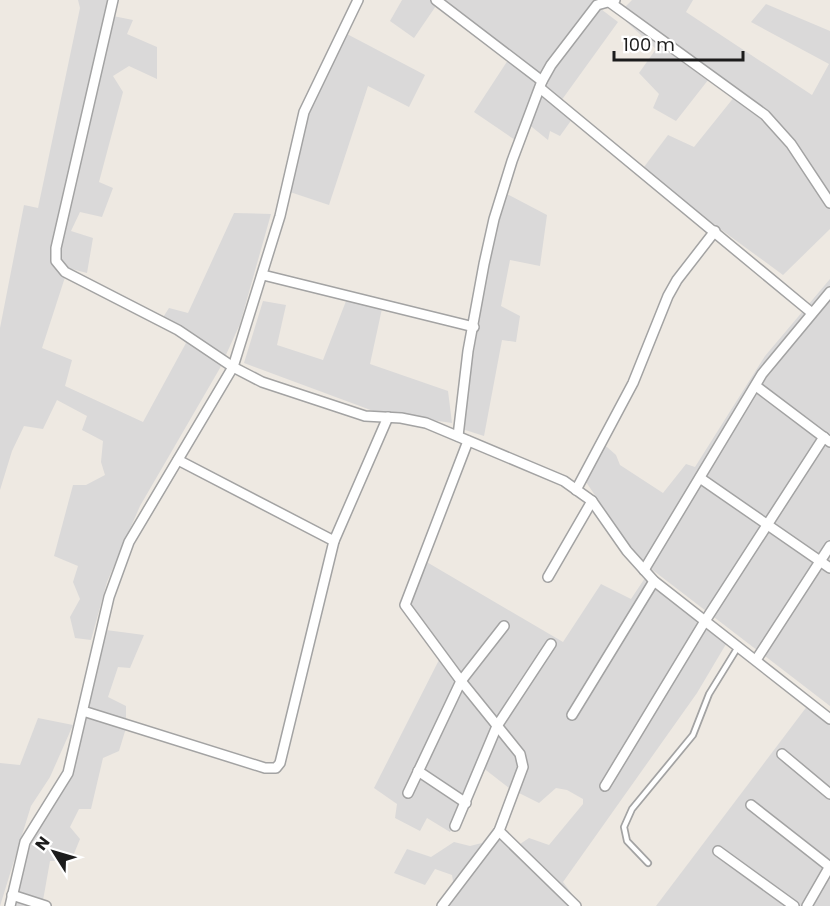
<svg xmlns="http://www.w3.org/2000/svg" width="830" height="906" font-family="Poppins,sans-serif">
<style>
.residential{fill:#dad9d9}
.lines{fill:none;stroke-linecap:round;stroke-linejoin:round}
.service-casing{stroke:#a3a3a3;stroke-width:8}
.minor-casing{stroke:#a3a3a3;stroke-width:12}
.service{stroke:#fff;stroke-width:4.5}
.minor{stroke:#fff;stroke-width:9}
</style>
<rect width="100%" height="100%" fill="#eee9e2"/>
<!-- residential -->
<g class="residential">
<polygon points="78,0 116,0 113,16 133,20 127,34 157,47 157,79 129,66 113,76 123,92 99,182 113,188 102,217 80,212 71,231 93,238 87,273 68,268 42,348 72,360 65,386 143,422 186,343 160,322 169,308 188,313 234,213 271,214 240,324 220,368 140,506 107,582 91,640 75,638 70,617 80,599 73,582 78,566 54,556 73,485 86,485 105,475 101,462 103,441 82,430 87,416 57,400 43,429 24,426 12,451 0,490 0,328 24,205 38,208 80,8"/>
<polygon points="402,0 440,0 414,38 390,21"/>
<polygon points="441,0 594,0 593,3 618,22 561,101 575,115 560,136 550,131 548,140 522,119 515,140 474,112 512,54"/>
<polygon points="632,0 693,0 686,12 812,95 829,64 751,22 766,4 830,31 830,229 783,275 641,171 668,135 694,147 739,91 712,75 676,121 653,108 659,94 639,73 656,49 618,14"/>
<polygon points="347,34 425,75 409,107 368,86 329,205 290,192 305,120 323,75"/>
<polygon points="503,192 547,215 540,266 510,260 501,306 520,316 516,342 502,340 484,436 462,429 487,266"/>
<polygon points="830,279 830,706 637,558 584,479 597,444 607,447 616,455 620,465 663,493 686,464 695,467 765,356"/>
<polygon points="348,296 383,304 370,364 448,391 452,423 376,412 244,363 263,301 286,305 277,345 323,360"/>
<polygon points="425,561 563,642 601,584 631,599 647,575 729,639 697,693 563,882 581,906 439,906 454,887 452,875 435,869 425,885 394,873 407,849 431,857 454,842 470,846 482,843 493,829 514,848 529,838 549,845 583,804 583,799 567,790 556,788 539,803 509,788 482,767 450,832 427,818 420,831 395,818 397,804 374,788 442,654 405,612"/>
<polygon points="106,630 144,635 130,668 118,667 108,697 126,706 126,728 119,751 103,758 91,809 79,809 70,827 80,839 71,861 50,861 42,906 14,906 25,850 68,779"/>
<polygon points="808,705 830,720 830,906 656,906"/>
<polygon points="38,718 73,725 50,777 31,806 0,906 0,763 20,765"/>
</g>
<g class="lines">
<!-- service casing -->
<g class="service-casing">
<polyline id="service" points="648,863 627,841 624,827 632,809 693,735 709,694 738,647"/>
</g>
<!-- minor casing -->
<g class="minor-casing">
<g id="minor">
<polyline points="113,0 56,248 56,261 65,272 178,330 233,367 262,382 365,416 401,418 426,423 564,481 592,501 627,551 654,581 830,719"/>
<polyline points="436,0 542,81"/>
<polyline points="608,1 765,115 791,144 830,203"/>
<polyline points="540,88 812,313"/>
<polyline points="263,275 474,327"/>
<polyline points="756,386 830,442"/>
<polyline points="458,436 468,351 484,264 494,219 512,161 542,81 551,65 597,5 615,0"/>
<polyline points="178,460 334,541 388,417"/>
<polyline points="700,478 830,568"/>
<polyline points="576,490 633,383 668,296 677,280 715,231"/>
<polyline points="644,570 762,374 830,292"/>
<polyline points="548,577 592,501"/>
<polyline points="756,660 830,546"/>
<polyline points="83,711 265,768 276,768 280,763 334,541"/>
<polyline points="572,715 654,581"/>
<polyline points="782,754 830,794"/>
<polyline points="418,771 466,803"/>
<polyline points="605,786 705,621 824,437"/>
<polyline points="408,793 461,681 504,626"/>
<polyline points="751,805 830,867"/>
<polyline points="455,826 497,726 551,644"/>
<polyline points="499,831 576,906"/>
<polyline points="718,851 794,906"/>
<polyline points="12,895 46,906"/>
<polyline points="10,906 25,842 68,773 109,597 129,542 233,367 280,216 304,112 358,0"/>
<polyline points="442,906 499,831 523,767 520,754 461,681 405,605 468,441"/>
<polyline points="807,906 830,866"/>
</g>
</g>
<!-- service -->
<use href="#service" class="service"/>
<!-- minor -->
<use href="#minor" class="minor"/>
</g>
<!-- north arrow -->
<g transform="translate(54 852) rotate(307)" stroke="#ffffff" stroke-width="4.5" paint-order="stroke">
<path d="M0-4.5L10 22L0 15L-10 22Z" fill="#1c1c1c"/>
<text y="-9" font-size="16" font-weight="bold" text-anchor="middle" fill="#1c1c1c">N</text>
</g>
<!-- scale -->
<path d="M614 51v9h129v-9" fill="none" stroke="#1c1c1c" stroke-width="3"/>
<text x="623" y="51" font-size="18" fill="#1c1c1c" stroke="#ffffff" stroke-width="4.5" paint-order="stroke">100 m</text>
</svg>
